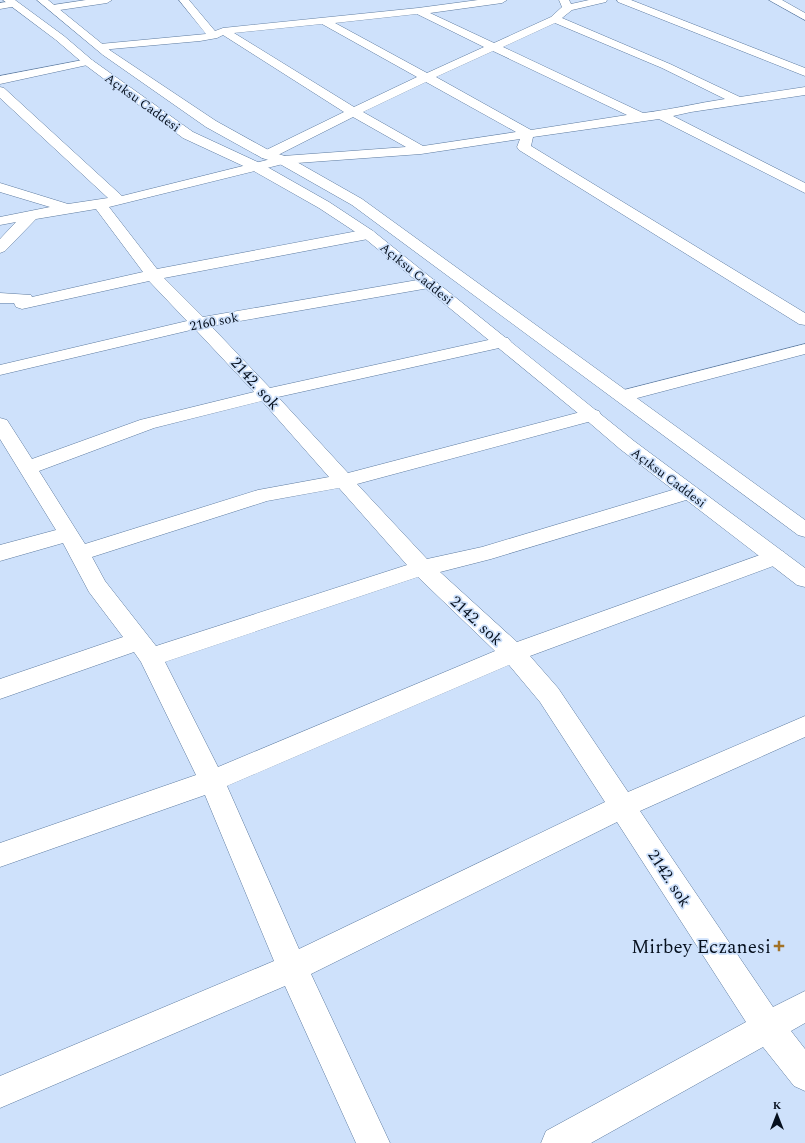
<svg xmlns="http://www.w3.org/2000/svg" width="805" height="1143" font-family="Spectral,serif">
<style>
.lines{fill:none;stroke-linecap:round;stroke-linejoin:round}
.minor-casing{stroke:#5d7ba0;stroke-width:1}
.secondary-casing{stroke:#5d7ba0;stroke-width:1}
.minor{fill:#fff;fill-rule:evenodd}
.secondary{fill:#fff;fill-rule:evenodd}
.poi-dot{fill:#a27226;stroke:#cee1fb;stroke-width:1.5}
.labels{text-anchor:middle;stroke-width:3.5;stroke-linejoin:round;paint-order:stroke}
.far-street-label{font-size:13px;fill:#06101e;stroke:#cee1fb}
.street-label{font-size:16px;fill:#06101e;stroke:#cee1fb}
.near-poi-label{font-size:19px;fill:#06101e;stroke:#cee1fb;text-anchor:end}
</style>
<rect width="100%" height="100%" fill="#cee1fb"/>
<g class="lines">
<!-- minor casing -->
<g class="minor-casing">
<g id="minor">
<polygon points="86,0 112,0 107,3 53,11 48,8 53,5"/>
<path d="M179,0H189L215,31L223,28L418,8L478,0H507L502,3L430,13L494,43L551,17L562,7L559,0H569L571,4L589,0H607L606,2L572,10L562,18L670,64L740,97L805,87V95L691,112L673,116L805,183V193L659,119L533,137L531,146L805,313V325L799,324L519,150L517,147L520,139L421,154L283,164L109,207L157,269L368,229L373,231L376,234L373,237L368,239L164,278L203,317L429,278L435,280L437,283L435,286L429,288L211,326L270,388L502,337L508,338L511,342L508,346L278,397L348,473L592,409L599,411L601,415L599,419L357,484L427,559L482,547L689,485L696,487L699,492L696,497L491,559L440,572L517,642L768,552L776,549L784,552L787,557L784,562L530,656L558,688L628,792L805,716V737L640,811L773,1007L805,991V1023L791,1031L805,1049V1091L794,1086L763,1047L591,1143H541L546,1131L746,1022L617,822L311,974L390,1143H356L285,986L0,1108V1076L274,961L205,795L0,867V843L196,775L141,662L134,652L0,699V679L123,637L89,592L63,543L0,561V545L56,530L0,439V418L7,420L32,459L140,420L254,392L195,329L0,375V365L187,321L149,281L22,309L16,307L14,303H0V293L31,295L32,297L143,272L96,209L36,219L5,251L0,253V239L16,222L0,225V217L50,207L0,192V183L68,204L108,198L0,98V87L4,88L122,196L283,156L406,147L353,117L272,158H262L260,155L262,152L344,112L223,35L217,38L200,41L100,50L94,47L100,44L206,34ZM417,14L484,47L427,73L335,23ZM555,23L662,68L725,99C697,103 670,110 643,113L503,47ZM322,24L417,77L354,107L234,33ZM493,51L627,115L531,130L436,77ZM426,82L516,132L423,146L363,112ZM262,401L329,477L258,490L85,544L39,471L154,428ZM339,488L407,565L156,646L105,581L92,557L267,501ZM418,577L495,651L218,767L165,662ZM509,665L540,702L605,802L299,949L227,786Z"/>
<polygon points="617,0 631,0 805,68 805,76 618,2"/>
<polygon points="769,0 782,0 805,13 805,20"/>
<polygon points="13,1 17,2 18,4 17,6 0,9 0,3"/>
<polygon points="88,59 92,60 94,62 92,64 0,84 0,76"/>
<polygon points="805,344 805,354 622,402 616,400 613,396 616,392"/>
</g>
</g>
<!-- secondary casing -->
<g class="secondary-casing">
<g id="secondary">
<polygon points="3,0 15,0 64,36 92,60 193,132 262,164 329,202 373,231 634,441 805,568 805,587 797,585 620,449 585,419 363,237 319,208 252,170 183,138 84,64 56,40"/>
<polygon points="37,0 48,0 111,51 216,121 272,152 288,157 362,199 805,520 805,537 798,535 352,205 278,163 262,158 206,127 103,55"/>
</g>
</g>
<!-- minor -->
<use href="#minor" class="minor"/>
<!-- secondary -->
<use href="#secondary" class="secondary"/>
</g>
<!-- markers -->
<path class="poi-dot" d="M777 940h4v4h4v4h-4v4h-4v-4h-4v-4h4z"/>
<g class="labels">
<!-- far-street labels -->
<g class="far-street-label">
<text transform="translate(143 102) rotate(36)" y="5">Açıksu Caddesi</text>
<text transform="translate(417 273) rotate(39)" y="5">Açıksu Caddesi</text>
<text transform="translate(214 321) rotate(-11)" y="5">2160 sok</text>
<text transform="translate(669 477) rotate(37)" y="5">Açıksu Caddesi</text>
</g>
<!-- street labels -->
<g class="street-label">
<text transform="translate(256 383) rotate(48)" y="6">2142. sok</text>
<text transform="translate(477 620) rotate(43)" y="6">2142. sok</text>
<text transform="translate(670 878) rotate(57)" y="6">2142. sok</text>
</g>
<!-- near-poi labels -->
<g class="near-poi-label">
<text x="771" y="953">Mirbey Eczanesi</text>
</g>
</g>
<!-- north arrow -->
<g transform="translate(777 1115)" stroke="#cee1fb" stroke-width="3" paint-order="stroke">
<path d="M0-3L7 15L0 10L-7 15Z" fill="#06101e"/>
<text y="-6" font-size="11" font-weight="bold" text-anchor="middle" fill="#06101e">K</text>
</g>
</svg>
